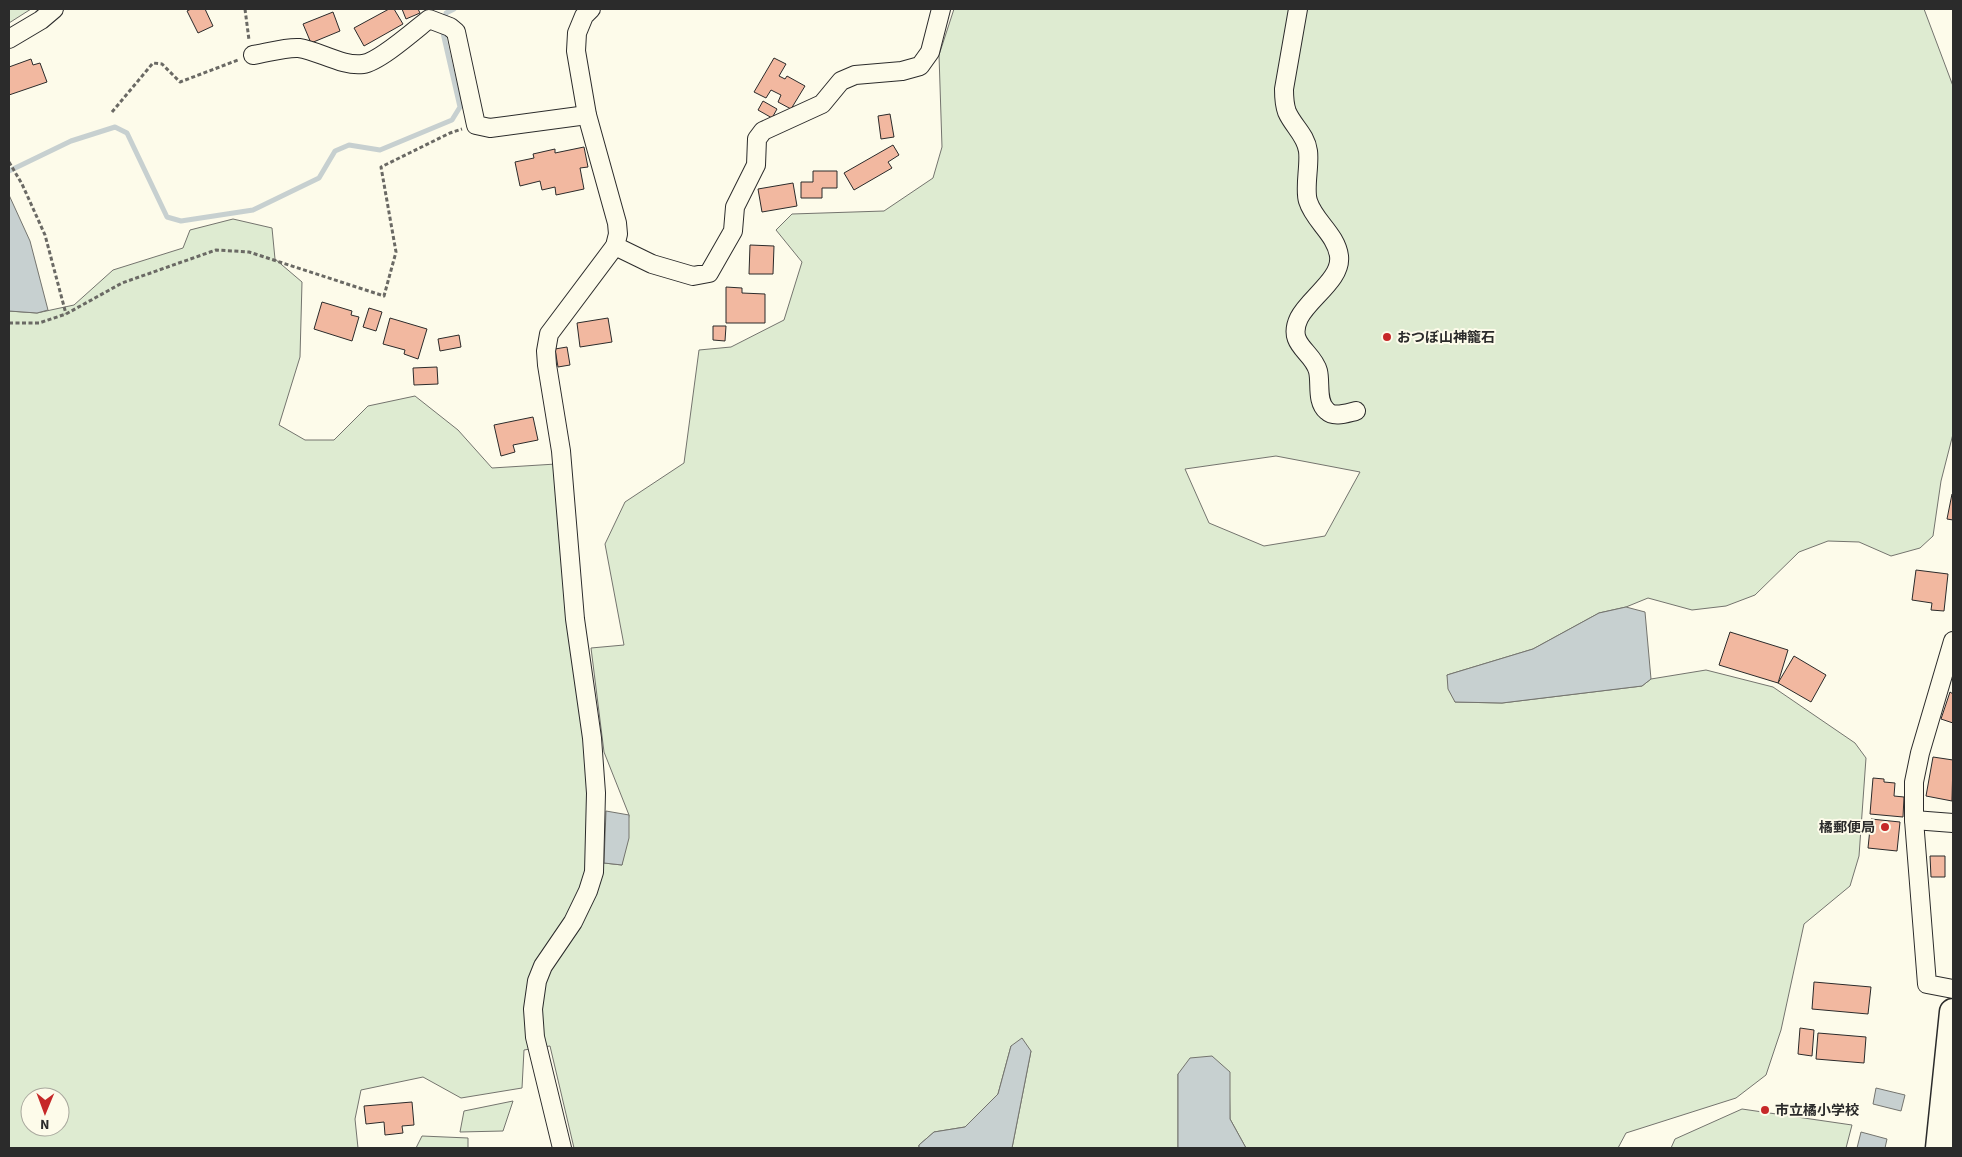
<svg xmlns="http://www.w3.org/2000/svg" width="1962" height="1157" font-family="'Source Sans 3','Noto Sans JP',sans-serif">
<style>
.green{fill:#deebd1;stroke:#74746e;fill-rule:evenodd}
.water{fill:#c7d0d0;stroke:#74746e}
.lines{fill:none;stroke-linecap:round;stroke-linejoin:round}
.stream{stroke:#c7d0d0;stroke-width:5}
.building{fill:#f2b8a0;stroke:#2b2b2b}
.minor-casing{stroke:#2b2b2b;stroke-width:20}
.highway-casing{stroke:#2b2b2b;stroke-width:29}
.path{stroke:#6a6964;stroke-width:3;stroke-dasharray:4 2.5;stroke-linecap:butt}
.minor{stroke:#fdfbea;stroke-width:18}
.highway{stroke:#fdfbea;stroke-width:26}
.poi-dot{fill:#c62828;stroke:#fdfbea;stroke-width:2}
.labels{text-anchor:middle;stroke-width:4;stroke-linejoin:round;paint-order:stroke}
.poi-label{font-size:14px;font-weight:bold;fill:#2b2b2b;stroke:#fdfbea;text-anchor:start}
</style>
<rect width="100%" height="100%" fill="#fdfbea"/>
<!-- green -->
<g class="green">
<polygon points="9,9 31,9 9,23"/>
<path d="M954,9H1924L1953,86V434L1941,481L1933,536L1920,548L1891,556L1859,542L1828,541L1799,552L1755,595L1726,606L1692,610L1648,598L1626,607L1599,613L1533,649L1447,675L1455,702L1502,703L1642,686L1651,679L1706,670L1773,687L1855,743L1866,758L1859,856L1850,886L1804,924L1781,1030L1766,1075L1736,1098L1626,1133L1618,1148H1246L1230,1119L1229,1072L1178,1074V1148H1012L1031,1051L1011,1046L998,1094L965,1127L934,1132L919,1145V1148H574L550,1046L524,1050L522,1088L461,1098L423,1077L361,1090L355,1119L358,1148H9V311L37,313L74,305L113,270L183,248L190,230L233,219L272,228L275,259L302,282L300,357L279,425L305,440H334L368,406L415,396L458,430L492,468L556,464L587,739L589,858L604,863L622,865L629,815L604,752L591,648L624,645L605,544L625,502L684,463L699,350L731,347L784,320L802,262L776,230L792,214L884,211L933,178L942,147L939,55ZM1276,456L1360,472L1325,536L1264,546L1209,523L1185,469ZM30,1097H60V1127H30Z"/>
<polygon points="513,1101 503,1131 460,1132 464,1111"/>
<polygon points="1742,1109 1852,1125 1846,1148 1671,1148 1675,1139"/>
<polygon points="422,1136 468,1138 468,1148 416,1148"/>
</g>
<!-- water -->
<g class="water">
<polygon points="9,195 30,241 48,310 37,313 9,311"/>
<polygon points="1626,607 1645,612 1651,679 1642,686 1502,703 1455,702 1448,689 1447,675 1533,649 1599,613"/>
<polygon points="606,811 629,815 629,838 622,865 604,863"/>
<polygon points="1022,1038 1031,1051 1012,1148 919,1148 919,1145 934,1132 965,1127 998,1094 1011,1046"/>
<polygon points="1212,1056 1230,1072 1230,1119 1246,1148 1178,1148 1178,1074 1190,1058"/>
<polygon points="1876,1088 1905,1095 1901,1111 1873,1104"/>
<polygon points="1861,1132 1887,1139 1885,1148 1857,1148"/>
</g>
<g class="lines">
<!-- stream -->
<polyline class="stream" points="9,171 71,141 115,127 127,133 167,217 181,221 253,210 319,178 335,151 349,145 380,150 452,120 460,107 443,33 446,13 454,9"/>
</g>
<!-- building -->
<g class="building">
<polygon points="191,9 205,9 213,26 198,33 187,11"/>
<polygon points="389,9 394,9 403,24 364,46 354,28"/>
<polygon points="402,9 418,9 420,13 406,19"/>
<polygon points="333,12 340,31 311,43 303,24"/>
<polygon points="774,58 786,64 779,76 785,79 787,76 805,86 791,109 778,102 781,95 771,90 766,98 754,92"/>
<polygon points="31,59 33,65 40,63 47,82 9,95 9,67"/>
<polygon points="763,101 777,109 772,118 758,110"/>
<polygon points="890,114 894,137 881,139 878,116"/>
<polygon points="893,145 899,155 888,162 892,168 854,190 844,173"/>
<polygon points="584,147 588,167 580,168 584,189 556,195 555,187 542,190 540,181 520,186 515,162 534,158 533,154 555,149 555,153"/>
<polygon points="813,171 837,171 837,188 822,188 822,198 801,198 801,182 813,182"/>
<polygon points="793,183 797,206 762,212 758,189"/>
<polygon points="750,245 774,246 773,274 749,274"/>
<polygon points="726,287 742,288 742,293 765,294 765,323 726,323"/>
<polygon points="322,302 352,311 351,315 359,317 352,341 314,329"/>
<polygon points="369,308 382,312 376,331 363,327"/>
<polygon points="390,318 427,329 418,359 404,354 405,350 383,344"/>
<polygon points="608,318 612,342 580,347 577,323"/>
<polygon points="713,326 726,326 725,341 713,340"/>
<polygon points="459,335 461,347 440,351 438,339"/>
<polygon points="567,347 570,365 558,367 555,349"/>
<polygon points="437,367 438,384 414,385 413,368"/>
<polygon points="533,417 538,440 513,445 515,452 501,456 494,425"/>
<polygon points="1952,494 1953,495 1953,520 1947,519"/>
<polygon points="1916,570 1948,574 1944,611 1931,610 1932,603 1912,600"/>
<polygon points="1730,632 1788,650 1778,683 1719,665"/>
<polygon points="1794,656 1826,675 1811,702 1778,683"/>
<polygon points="1950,692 1953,694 1953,723 1941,719"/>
<polygon points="1933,757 1953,760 1952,801 1926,796"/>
<polygon points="1873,778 1884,779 1884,782 1895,783 1894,796 1904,797 1903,817 1870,814"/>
<polygon points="1871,819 1900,822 1897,851 1868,848"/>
<polygon points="1930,856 1945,856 1945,877 1931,877"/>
<polygon points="1814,982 1871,987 1868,1014 1812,1009"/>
<polygon points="1800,1028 1814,1030 1812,1056 1798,1054"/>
<polygon points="1818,1033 1866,1037 1864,1063 1816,1059"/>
<polygon points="412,1102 414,1125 402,1126 403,1133 385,1135 384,1122 366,1124 364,1106"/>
</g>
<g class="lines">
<!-- minor casing -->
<g class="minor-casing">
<g id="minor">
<path d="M1298,9L1284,89C1284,97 1284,104 1287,112C1293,126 1306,135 1308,151C1310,165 1304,189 1308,201C1314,221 1336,234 1339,256C1342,279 1309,298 1299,318C1286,345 1313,351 1318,371C1321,383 1316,402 1327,411C1334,418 1347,413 1356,411"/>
<polyline points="9,39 41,20 54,9"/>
<path d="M253,55C267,53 285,47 299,48C319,51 343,67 363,64C379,62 415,30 429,19L450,27L456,32L476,125L490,128L587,115"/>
<polyline points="615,246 652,264 693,276 709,273 733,231 735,207 756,165 757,139 763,131 822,104 841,81 855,75 902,71 920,66 930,52 941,9"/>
<polyline points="1953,641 1920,753 1914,782 1914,820 1927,984 1953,989"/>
<polyline points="1914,820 1953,823"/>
<polyline points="562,1148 535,1037 533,1009 537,981 543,966 573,922 588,891 594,872 596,793 592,738 575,619 561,451 547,365 546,351 549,334 615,246 618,234 617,223 587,115 576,51 577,33 584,16 591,9"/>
</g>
</g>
<!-- highway casing -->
<g class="highway-casing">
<polyline id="highway" points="1939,1148 1953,1012"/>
</g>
<!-- path -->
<g class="path">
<polyline points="245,9 249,40"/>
<polyline points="112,112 153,63 162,64 180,82 238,60"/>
<polyline points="9,162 22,184 45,235 66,314"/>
<polyline points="9,323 39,323 66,314 122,283 216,250 249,252 384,296 396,252 381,167 450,133 462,129"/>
</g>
<!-- minor -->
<use href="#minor" class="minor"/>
<!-- highway -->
<use href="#highway" class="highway"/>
</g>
<!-- markers -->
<g class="poi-dot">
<circle cx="1387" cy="337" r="5"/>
<circle cx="1885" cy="827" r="5"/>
<circle cx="1765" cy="1110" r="5"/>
</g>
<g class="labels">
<!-- poi labels -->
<g class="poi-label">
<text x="1397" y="342">おつぼ山神籠石</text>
<text x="1875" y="832" text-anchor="end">橘郵便局</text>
<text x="1775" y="1115">市立橘小学校</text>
</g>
</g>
<!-- border -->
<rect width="1962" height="1157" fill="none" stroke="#2b2b2b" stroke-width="20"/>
<!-- north arrow -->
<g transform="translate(45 1112) rotate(181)"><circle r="24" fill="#fdfbea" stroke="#a9a89e"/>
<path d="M0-4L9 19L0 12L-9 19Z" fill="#c62828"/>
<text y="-8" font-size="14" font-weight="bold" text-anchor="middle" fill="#2b2b2b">N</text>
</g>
</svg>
